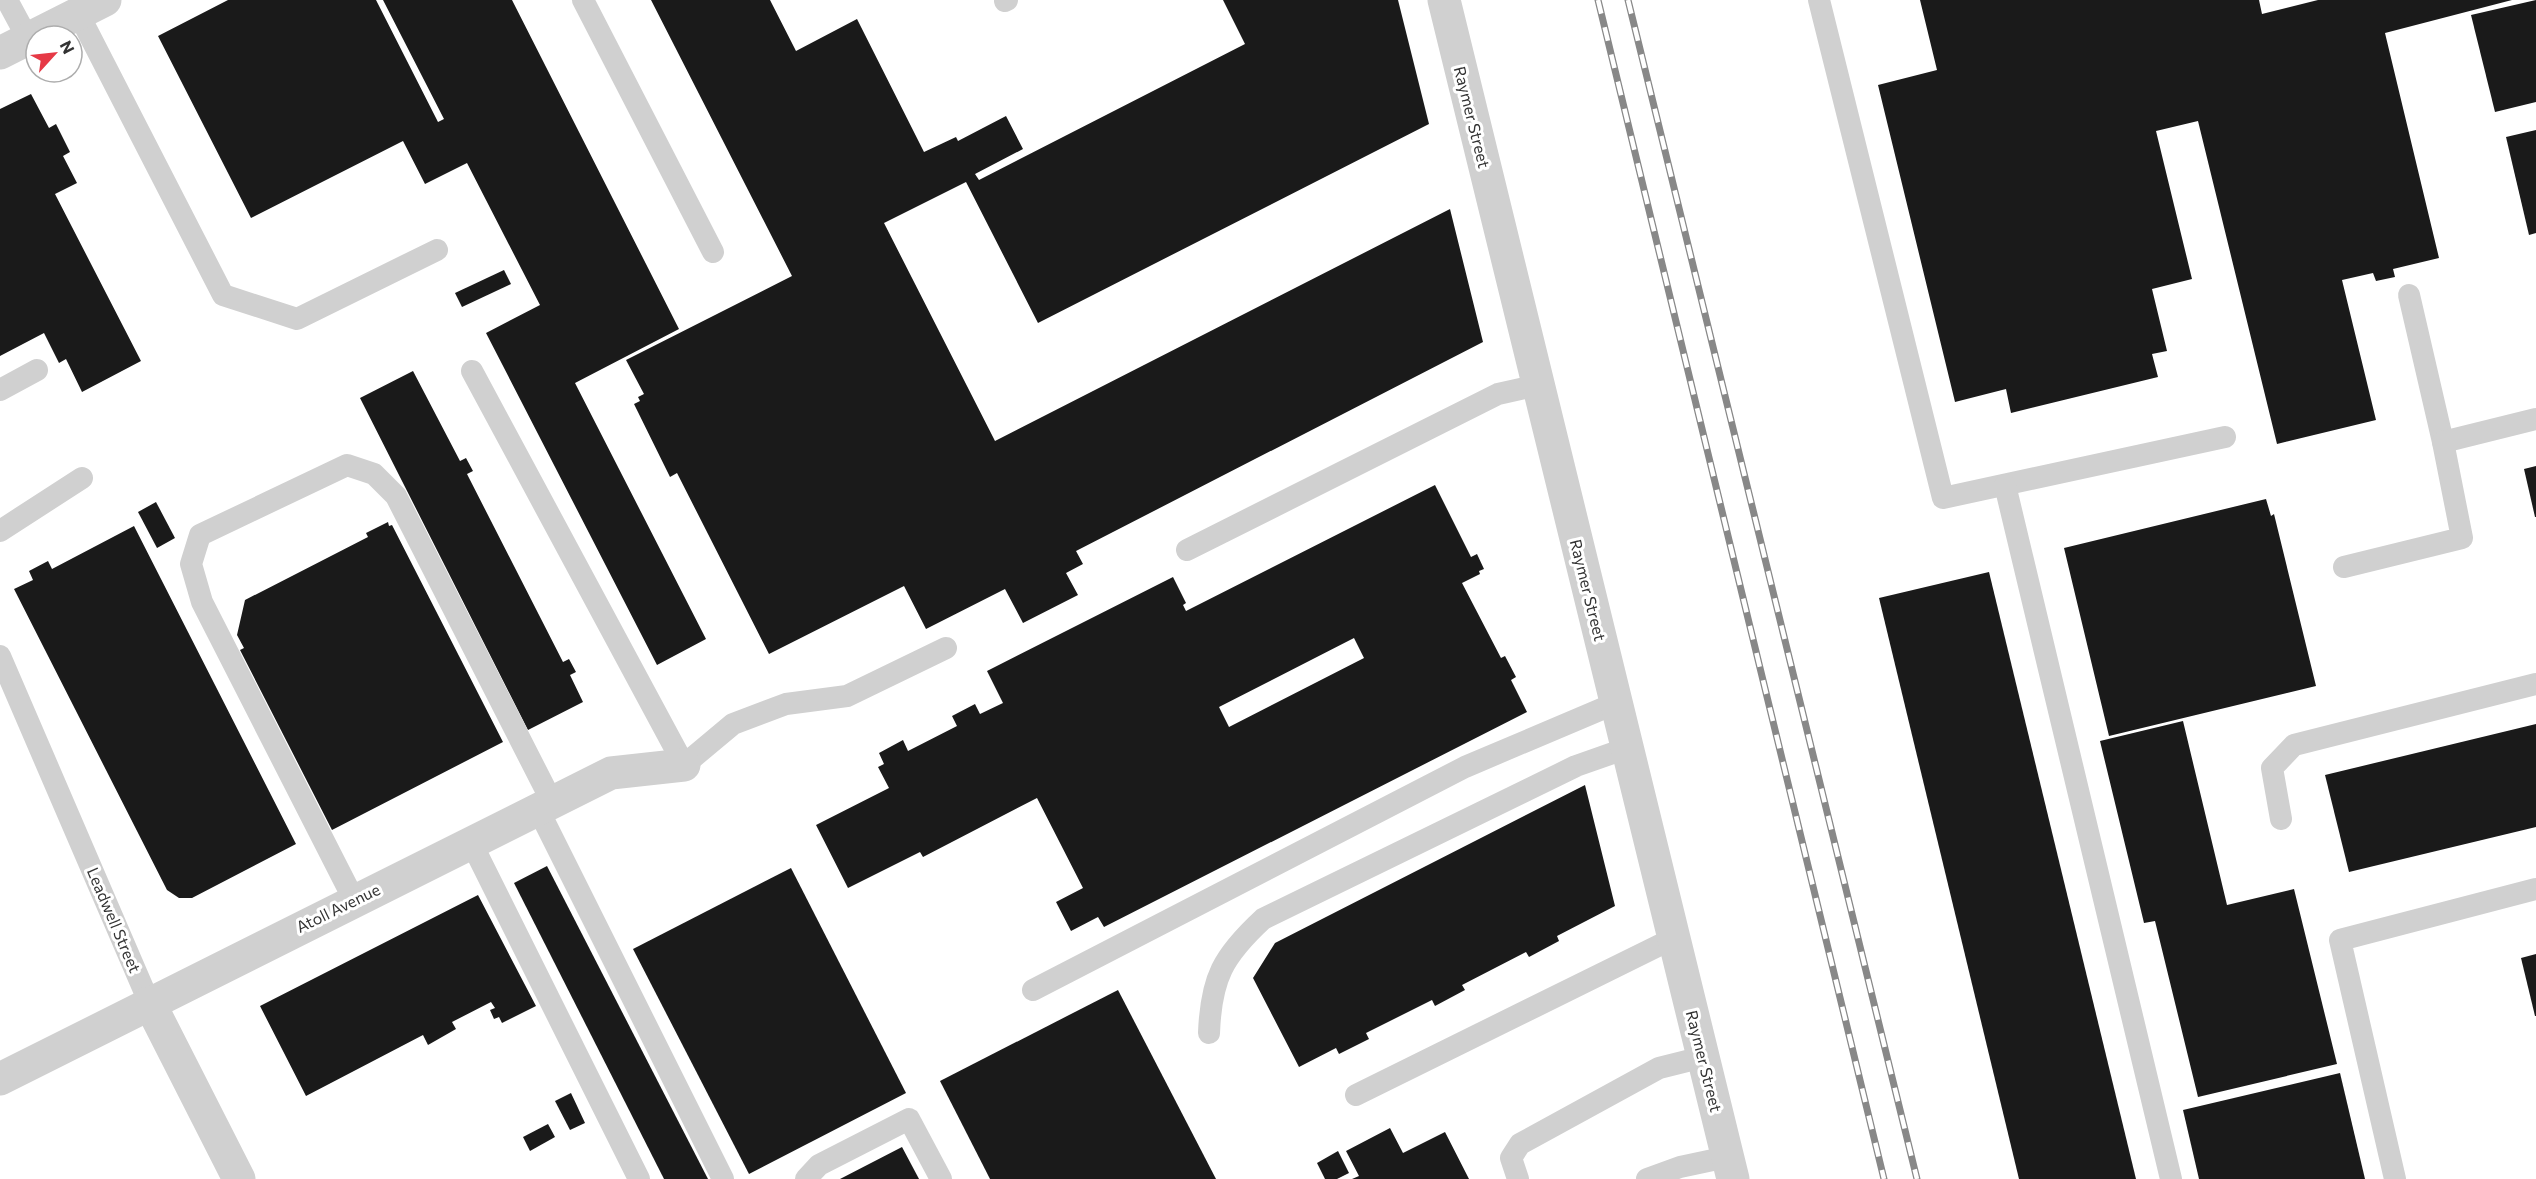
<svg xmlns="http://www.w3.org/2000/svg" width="2536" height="1179" font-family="Commissioner,sans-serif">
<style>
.building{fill:#1a1a1a;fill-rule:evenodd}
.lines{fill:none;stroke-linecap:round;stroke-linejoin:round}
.lane{stroke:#d0d0d0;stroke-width:22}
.street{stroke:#d0d0d0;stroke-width:33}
.rail-casing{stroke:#888;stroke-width:7}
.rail{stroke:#fff;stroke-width:4.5;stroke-dasharray:14;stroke-linecap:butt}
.labels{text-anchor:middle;stroke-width:6;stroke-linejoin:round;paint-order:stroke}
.street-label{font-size:16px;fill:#333;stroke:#fff}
</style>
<rect width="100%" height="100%" fill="#fff"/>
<!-- building -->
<g class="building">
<polygon points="228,0 376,0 438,122 444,119 383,0 512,0 679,329 575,383 706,639 657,665 486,333 540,305 467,163 425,184 403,141 251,218 158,36"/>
<polygon points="651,0 770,0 796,51 857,19 924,152 956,137 958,141 1006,116 1023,149 975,174 979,180 1245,44 1223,0 1398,0 1429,124 1038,323 966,182 884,223 995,441 1450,209 1483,342 1076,551 1083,564 1066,573 1078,595 1023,623 1005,589 926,629 904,586 769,654 677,473 670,477 634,404 640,401 638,397 644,394 626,360 792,276"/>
<polygon points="1920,0 2259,0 2262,14 2318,0 2512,0 2385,33 2439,258 2393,269 2395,277 2376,281 2373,273 2342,280 2376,420 2277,444 2198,121 2156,131 2192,279 2152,289 2167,351 2152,354 2158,377 2011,413 2006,389 1955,402 1878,85 1937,70"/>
<polygon points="2536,0 2536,102 2495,112 2471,15"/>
<polygon points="31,94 49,128 56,124 70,152 63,156 77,183 55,194 141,361 82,392 66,359 59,363 44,333 0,356 0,109"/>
<polygon points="2536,130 2536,233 2529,235 2506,137"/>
<polygon points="504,270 511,284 462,307 455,293"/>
<polygon points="413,371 460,461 466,458 473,471 467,474 563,662 569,659 576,672 570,675 583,702 528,730 360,398"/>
<polygon points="2536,466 2536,517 2535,517 2524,469"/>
<path d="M1435,485L1471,557L1477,554L1484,569L1479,571L1480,574L1462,583L1501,658L1505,656L1516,677L1511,680L1527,712L1104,927L1098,917L1071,931L1056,902L1083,888L1037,798L923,857L920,852L848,888L816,825L889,788L878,767L884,764L879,753L903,740L908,751L957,726L952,716L975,704L980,714L1003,703L987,671L1173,577L1186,603L1183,605L1186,611ZM1354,638L1364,658L1229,727L1219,707Z"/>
<polygon points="2266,499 2271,516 2274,514 2316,686 2109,736 2064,548"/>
<polygon points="156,502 175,538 157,548 138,512"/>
<polygon points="388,522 389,526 392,525 503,742 332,830 240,650 244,648 237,635 245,600 368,537 366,533"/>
<polygon points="134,526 296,844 192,898 179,898 167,890 14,589 33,580 29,571 48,561 52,569"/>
<polygon points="1989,572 2136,1179 2019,1179 1879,598"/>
<polygon points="2183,721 2227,905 2294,889 2337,1064 2198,1097 2155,921 2144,923 2100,741"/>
<polygon points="2536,724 2536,827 2349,872 2325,775"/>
<polygon points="1585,785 1615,906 1557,936 1559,941 1529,957 1526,952 1462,985 1465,990 1435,1006 1432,1000 1366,1033 1369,1039 1339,1054 1336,1048 1299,1067 1253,978 1275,943"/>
<polygon points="547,866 708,1179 664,1179 514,883"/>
<polygon points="791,868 906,1093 749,1174 633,949"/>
<polygon points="478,895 536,1006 502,1023 499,1017 494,1019 490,1010 495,1008 491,1002 452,1022 456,1029 428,1045 423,1035 306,1096 260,1006"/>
<polygon points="2536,954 2536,1016 2535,1016 2521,958"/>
<polygon points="1118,990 1216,1179 990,1179 940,1081"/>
<polygon points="2340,1073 2365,1179 2199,1179 2183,1110"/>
<polygon points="571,1093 585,1123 570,1130 555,1101"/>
<polygon points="548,1124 555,1137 530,1151 523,1137"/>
<polygon points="1390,1128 1403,1153 1445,1132 1469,1179 1352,1179 1359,1176 1346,1151"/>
<polygon points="902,1147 919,1179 840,1179"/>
<polygon points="1338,1151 1349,1173 1337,1179 1325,1179 1317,1163"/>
</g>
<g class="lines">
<!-- lane -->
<g class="lane">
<polyline points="7,0 28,39"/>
<polyline points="583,0 713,252"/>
<polyline points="1819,0 1943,498 2225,437"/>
<polyline points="1005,1 1007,0"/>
<polyline points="78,13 223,295 297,319 437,250"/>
<polyline points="2409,295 2443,442"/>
<polyline points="472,371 684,765 733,724 786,704 847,696 946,648"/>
<polyline points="0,390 37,370"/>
<polyline points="2005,485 2171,1179"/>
<polyline points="0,531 82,478"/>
<polyline points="1187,550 1498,394 1538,385"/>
<polyline points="2344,567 2462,538 2443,442 2536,419"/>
<polyline points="0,656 149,1002"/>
<polyline points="538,809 723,1179"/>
<polyline points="2281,819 2272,768 2294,745 2536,684"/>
<polyline points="471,842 639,1179"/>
<polyline points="354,900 202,602 191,564 200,535 347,465 374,474 396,496 552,802"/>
<polyline points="1033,990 1465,767 1616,703"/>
<path d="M1209,1033C1211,978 1223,956 1263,919L1576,766L1627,748"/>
<polyline points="1356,1095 1674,938"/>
<polyline points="806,1179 819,1165 909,1119 941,1179"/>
<polyline points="1518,1179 1511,1158 1520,1144 1659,1068 1703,1057"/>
<polyline points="1647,1179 1680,1167 1727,1157"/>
<polyline points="2395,1179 2340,940 2536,889"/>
</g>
<!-- street -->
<g class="street">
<polyline points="1444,0 1733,1179"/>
<polyline points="0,53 105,0"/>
<polyline points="149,1002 239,1179"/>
<polyline points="0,1079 611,773 684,765"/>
</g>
<!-- rail casing -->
<g class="rail-casing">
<g id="rail">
<polyline points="1598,0 1884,1179"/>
<polyline points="1628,0 1917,1179"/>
</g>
</g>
<!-- rail -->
<use href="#rail" class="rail"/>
</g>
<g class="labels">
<!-- street labels -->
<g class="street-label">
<text transform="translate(1472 117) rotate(76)" y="6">Raymer Street</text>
<text transform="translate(1588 590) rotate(76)" y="6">Raymer Street</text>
<text transform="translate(338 908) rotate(-26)" y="6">Atoll Avenue</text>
<text transform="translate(114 920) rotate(67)" y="6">Leadwell Street</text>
<text transform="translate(1704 1061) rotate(76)" y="6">Raymer Street</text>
</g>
</g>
<!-- north arrow -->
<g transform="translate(54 54) rotate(63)"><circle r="28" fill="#ffffff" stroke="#adadad" stroke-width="1.5"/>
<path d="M0-4.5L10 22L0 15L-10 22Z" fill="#e63946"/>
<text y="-9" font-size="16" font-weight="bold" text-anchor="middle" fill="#333333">N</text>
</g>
</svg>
